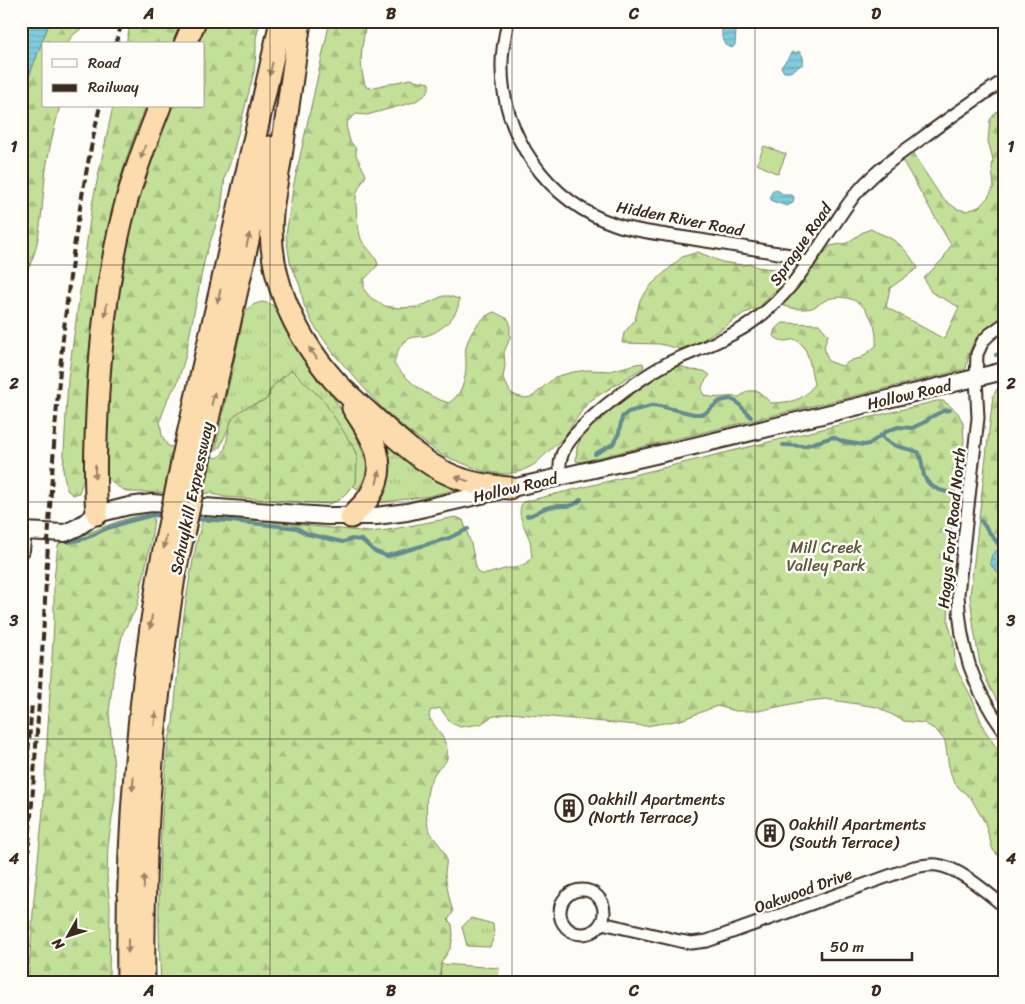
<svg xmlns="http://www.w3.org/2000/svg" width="1025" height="1004" font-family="Sriracha,sans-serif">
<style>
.grass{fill:url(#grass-tufts);stroke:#7f855b}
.forest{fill:url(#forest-firs);stroke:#7f855b}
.pitch{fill:#c3e098;stroke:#7f855b}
.water{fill:url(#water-rules);stroke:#638b90}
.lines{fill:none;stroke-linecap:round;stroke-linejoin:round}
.stream{stroke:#638b90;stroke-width:4}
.street-casing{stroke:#3b2a1e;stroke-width:15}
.secondary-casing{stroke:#3b2a1e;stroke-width:20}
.highway-casing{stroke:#3b2a1e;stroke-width:25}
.street{stroke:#fdfcf7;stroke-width:11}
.secondary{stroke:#fdfcf7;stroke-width:16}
.highway{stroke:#fcdcac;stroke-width:21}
.rail{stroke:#3b2a1e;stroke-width:4;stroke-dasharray:8 4;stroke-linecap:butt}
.highway-bridge-casing{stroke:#3b2a1e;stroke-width:25;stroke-linecap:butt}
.highway-bridge{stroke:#fcdcac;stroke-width:21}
.oneway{fill:#9c8365}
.grid{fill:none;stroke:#3b2a1e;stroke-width:1;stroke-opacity:0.55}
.labels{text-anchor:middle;stroke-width:5;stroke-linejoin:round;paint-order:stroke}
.street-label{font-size:16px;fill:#3b2a1e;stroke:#fdfcf7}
.park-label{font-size:16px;fill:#5d583c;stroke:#fdfcf7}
.poi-label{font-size:16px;fill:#3b2a1e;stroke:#fdfcf7;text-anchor:start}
.neatline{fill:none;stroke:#3b2a1e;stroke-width:2}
.grid-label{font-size:16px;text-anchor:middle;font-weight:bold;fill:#3b2a1e}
</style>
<defs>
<pattern id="grass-tufts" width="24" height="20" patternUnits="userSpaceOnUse" patternTransform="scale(1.25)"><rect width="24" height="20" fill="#c3e098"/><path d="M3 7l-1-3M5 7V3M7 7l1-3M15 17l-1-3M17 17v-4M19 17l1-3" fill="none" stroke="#a8c083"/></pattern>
<pattern id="forest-firs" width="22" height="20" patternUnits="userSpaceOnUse" patternTransform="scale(1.25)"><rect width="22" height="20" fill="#c3e098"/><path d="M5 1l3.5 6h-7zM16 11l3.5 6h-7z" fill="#a8c083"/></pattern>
<pattern id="water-rules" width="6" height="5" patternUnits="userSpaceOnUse" patternTransform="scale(1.25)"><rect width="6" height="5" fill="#7eccdc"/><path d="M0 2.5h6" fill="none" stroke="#6eafbc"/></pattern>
</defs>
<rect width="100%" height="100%" fill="#fdfcf7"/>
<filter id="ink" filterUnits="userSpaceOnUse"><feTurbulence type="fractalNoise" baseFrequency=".02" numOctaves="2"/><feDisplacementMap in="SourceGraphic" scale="10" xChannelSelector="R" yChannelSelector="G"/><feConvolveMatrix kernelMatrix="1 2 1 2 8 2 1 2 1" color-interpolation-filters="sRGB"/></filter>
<g filter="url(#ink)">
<!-- grass -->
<g class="grass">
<path d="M262,302L271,304L279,311L313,369L317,380L330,393L361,439L358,441C367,460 371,471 358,489L353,486L356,483L357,456L355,451L320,397L312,390L283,376L270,390L266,400L252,405L232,420L220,447L215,451L244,314C248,306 254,304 262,302Z"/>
<path d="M378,432L460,489L429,496L377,503C394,474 386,463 378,432Z"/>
<polygon points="471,918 493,924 494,936 490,947 467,946 462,927"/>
</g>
<!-- forest -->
<g class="forest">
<path d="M50,21H82V28L72,36L67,44H44V106H60C55,125 50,144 47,163C41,196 44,253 21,279V97Z"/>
<polygon points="131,21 182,21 173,44 126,44"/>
<path d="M205,21H260L256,38V53L254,72L232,157L225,177L221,210L205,257L185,358L177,384L168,398L160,421L162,436L168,446L218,458C231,449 224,429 234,417C241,408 255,404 266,400L273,386L292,370L324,401L352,445L357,456L356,483L339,500L329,504L225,497L209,493L128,492L115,485L107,476L105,462L111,339L118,303L121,271L134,206L170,106H204V44H195Z"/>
<path d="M330,21H366C363,46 357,62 366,87L370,88L410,79L429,83V89L424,96L414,102L367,115L356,114L348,121L346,126L350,141L356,149V155L366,175C364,181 359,186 357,192C354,200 358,230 361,239C366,248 376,255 378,265L364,280V290L371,298L385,306L399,308L419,307L443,296H449L459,299C460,314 442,331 428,335C421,338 412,335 406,341C398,347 396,355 394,364C410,383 425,396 449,403C463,393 466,379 466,362C466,357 465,352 466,347C469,334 481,316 494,312L508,319L510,323V338L504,352L505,365L503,378L511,393L517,396L525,398L532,397L555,377L573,372L588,370L610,371L636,364L643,363L644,367L641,369L588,402L563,438L535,464L522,471L507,474L485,472L442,455L408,431L381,407L334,354L313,324L304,305L300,286L290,262L286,235L293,188Z"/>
<path d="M113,106H146C115,180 98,260 91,339C86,385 87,431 84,477L79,493L73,495L67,490L63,470L68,379L92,205Z"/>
<path d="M1004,107V318C976,334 972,337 966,369L580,462L576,461L577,447L585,431L613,405L677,364L690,370L704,371L710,375C705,381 700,386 703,394C715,401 725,395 739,397L748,391H758L771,403C789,402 804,402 814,384C810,369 810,345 794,339C786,342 781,342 773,336L775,329L783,323L819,324L828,335L824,347L828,361L842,366L852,360L861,358L876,346C877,332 874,320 865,309C857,298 839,294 826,300C822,302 817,306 812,308C801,310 792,309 782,305L830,246L847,243L863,232L871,229C877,233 883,234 890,238C903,245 910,256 918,268L890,288L886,307L944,339L959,307L931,292L924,278L943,259L951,245L901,158L911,151L942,198L957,209L967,211L979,207L989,196L994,186L992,168L993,159L988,141L990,120L997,111Z"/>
<polygon points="698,252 722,262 742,265 752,264 757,267 773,269 777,268 782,270 785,274 786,279 785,284 769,296 759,308 744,313 723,328 691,346 680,349 660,344 622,343 624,333 635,320 640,300 652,284 682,257"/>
<polygon points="1004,385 1004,712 990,688 980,664 974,630 970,596 993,396 997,389"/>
<path d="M937,401H943L949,405L958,413L963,423L964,441L954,500L949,555L950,576L948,622L954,643L955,663L958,672L972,698L984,729L1004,759V862L993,850L985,823L971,798L959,788L953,781L949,767L945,741L936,730L924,723L904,721L877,707L825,699L801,702L758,711H736L717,706L681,720L646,726L510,713L491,717L481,724L460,727L451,723L440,708L430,711L429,717C436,729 450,742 447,758C446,765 438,767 435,773C425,787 426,806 427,822C428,837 444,844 446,859C447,864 445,869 445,874C447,887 449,899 453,912L448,920L452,924L453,935L451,947L441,963L439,983H161C156,904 160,823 168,745C169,737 172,730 173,722C178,673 181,625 190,576C194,556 197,536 204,517L209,516L236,518L369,532L388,530L456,517L463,520L471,544L477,571L480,574H487L508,568H515L527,563L532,557C531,551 531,546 530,541C526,528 515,515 523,502Z"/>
<path d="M151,514L154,519L151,541L137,607L123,632L113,677L109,713L115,780V799L108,845L107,876L110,906L109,983H28L34,899L43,811L54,623V579L58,545L60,543C91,534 119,517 151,514Z"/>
</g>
<!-- pitch -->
<g class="pitch">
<polygon points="764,146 786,154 778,174 757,164"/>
<polygon points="441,964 499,968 498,983 440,983"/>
</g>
<!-- water -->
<g class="water">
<polygon points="21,21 50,21 21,97"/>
<polygon points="728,23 732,23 736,30 735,45 732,48 726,45 722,38 722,29"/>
<path d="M798,51C803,54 804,58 803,64L790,72H784L781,67L793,52L797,53Z"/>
<polygon points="773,190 777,190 784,195 792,195 794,197 793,203 787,206 772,201 770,197"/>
<path d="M1004,547V575L999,574L990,564C991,553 994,551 1004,547Z"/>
</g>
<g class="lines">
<!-- stream -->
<g class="stream">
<polyline points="996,355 1004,351"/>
<path d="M881,435C890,448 905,447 918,452C922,459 922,463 923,471C925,487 940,491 953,493"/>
<polyline points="783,445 804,446 833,437 844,442 864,445 869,444 887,431 898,427 912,428 927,421 929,418 943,411 950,410"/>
<polyline points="595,454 613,444 619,433 622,417 628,412 655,405 694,414 704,414 720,401 730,399 737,402 751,417"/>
<path d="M527,516C536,515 541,508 550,507C562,504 572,510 581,499"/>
<polyline points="193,519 231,521 297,528 307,534 343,542 351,539 362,540 374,551 387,556 449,538 468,529"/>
<polyline points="981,521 999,545 1004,557"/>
<polyline points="69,542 86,538 108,528 126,522 153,515 163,516"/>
<polyline points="1004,564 1001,583 1004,595"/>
<polyline points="1004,642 1000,649 1004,653"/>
</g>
<!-- street casing -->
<g class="street-casing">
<g id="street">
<path d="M508,21C505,35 502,48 502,63C500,134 548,203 617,225C635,231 655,233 673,236C708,241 743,247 778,253L790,255L808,264"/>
<path d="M1004,324L990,334L983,341L977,354L976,378L978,418L958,594C960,648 972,687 1004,731"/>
<path d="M561,477C560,471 559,464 561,458C568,428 642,376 670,362C696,350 724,341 748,325C784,301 806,267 829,232C839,218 848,202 860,189C877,170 897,156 918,141C946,120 975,100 1004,80"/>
<circle cx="582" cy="912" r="22"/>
<path d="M602,923L680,941L691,943L707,941L914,867C921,866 929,864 937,865C960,868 986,892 1004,906"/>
</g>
</g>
<!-- secondary casing -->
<g class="secondary-casing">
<polyline id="secondary" points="21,550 23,531 65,533 78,527 97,514 129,506 152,503 326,516 376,516 407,512 690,447 1004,371"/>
</g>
<!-- highway casing -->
<g class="highway-casing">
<g id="highway">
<path d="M300,21C294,64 288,106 282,149C279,170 274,192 272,213C266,274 294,334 333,379C345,393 359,404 372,416C400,441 428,469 464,480C479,485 494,486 509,488"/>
<polyline points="185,44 195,21"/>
<polyline points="186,443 281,21"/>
<polyline points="202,446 269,147"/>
<path d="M97,514C94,473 96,433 98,392C102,327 110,259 128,196C137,166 148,136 160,106"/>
<path d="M351,517C357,510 365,504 369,497C391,464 372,437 353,408"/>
<path d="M128,983C126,845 137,710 159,574"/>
<path d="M144,983C142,845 153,713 174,577"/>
</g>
</g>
<!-- street -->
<use href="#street" class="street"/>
<!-- secondary -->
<use href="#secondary" class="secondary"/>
<!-- highway -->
<use href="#highway" class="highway"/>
<!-- rail -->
<g class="rail">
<polyline points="116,44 122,21"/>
<polyline points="21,846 32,703"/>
<path d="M21,952C29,841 38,730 44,619C53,447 61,275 100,106"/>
</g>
<!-- highway-bridge casing -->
<g class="highway-bridge-casing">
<g id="highway-bridge">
<polyline points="159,574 186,443"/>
<polyline points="174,577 202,446"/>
</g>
</g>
<!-- highway-bridge -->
<use href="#highway-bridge" class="highway-bridge"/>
</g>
<!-- one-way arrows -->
<defs><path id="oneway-solid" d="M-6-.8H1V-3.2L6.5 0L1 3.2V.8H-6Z" transform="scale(1.25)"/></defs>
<g class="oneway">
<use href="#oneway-solid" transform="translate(271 69) rotate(103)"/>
<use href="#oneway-solid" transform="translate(143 152) rotate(109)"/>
<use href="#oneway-solid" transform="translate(248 240) rotate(-77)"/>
<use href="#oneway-solid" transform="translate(219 296) rotate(103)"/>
<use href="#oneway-solid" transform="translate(106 310) rotate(97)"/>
<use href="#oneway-solid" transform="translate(313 353) rotate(-126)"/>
<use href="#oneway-solid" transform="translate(213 399) rotate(-77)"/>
<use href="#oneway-solid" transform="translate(95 472) rotate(91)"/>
<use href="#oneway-solid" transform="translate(378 477) rotate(-78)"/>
<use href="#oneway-solid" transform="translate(462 479) rotate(-161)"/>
<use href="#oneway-solid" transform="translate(165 542) rotate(101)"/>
<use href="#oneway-solid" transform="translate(151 622) rotate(98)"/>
<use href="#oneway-solid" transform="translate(155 719) rotate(-84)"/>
<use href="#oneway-solid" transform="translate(133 784) rotate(95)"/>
<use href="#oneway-solid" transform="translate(144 882) rotate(-88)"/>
<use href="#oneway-solid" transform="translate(128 946) rotate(90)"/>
</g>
</g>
<!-- grid -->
<path class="grid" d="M270,21V983M512,21V983M755,21V983M21,265H1004M21,502H1004M21,739H1004"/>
<!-- icons -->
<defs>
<g id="building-ring" transform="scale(1.4375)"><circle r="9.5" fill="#fdfcf7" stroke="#3b2a1e" stroke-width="1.5"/><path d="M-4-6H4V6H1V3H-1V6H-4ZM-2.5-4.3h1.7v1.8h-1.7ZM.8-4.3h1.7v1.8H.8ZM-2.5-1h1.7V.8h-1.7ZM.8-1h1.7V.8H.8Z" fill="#3b2a1e"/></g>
</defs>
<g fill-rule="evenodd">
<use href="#building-ring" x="569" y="808"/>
<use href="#building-ring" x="770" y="833"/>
</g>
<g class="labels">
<!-- street labels -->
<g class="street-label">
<text transform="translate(680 218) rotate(11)" y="6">Hidden River Road</text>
<text transform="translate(800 244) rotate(-55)" y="6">Sprague Road</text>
<text transform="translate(909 394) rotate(-13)" y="6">Hollow Road</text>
<text transform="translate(515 487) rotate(-13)" y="6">Hollow Road</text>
<text transform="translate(191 498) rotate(-78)" y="6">Schuylkill Expressway</text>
<text transform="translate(951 528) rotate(-84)" y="6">Hagys Ford Road North</text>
<text transform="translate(803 890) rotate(-20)" y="6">Oakwood Drive</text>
</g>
<!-- park labels -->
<g class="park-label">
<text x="826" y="553">Mill Creek<tspan x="826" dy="18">Valley Park</tspan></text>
</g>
<!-- poi labels -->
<g class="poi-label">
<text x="588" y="805">Oakhill Apartments<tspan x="588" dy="18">(North Terrace)</tspan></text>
<text x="789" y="830">Oakhill Apartments<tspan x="789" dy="18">(South Terrace)</tspan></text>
</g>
</g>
<!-- margin -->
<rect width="1025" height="1004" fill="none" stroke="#fdfcf7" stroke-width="55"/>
<!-- legend -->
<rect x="42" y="42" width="162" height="65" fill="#fdfcf7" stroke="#afa8a0"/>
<rect x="52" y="59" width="25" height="8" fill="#fdfcf7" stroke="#afa8a0"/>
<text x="88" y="68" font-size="15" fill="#3b2a1e">Road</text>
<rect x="52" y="84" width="25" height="8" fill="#3b2a1e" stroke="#afa8a0"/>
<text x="88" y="92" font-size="15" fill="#3b2a1e">Railway</text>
<!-- north arrow -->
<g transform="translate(68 936) rotate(231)" stroke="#fdfcf7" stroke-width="4" paint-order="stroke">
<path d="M0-4L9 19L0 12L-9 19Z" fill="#3b2a1e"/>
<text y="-8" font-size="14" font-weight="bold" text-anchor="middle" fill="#3b2a1e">N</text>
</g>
<!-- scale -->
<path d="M822 952v8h90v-8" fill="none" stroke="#3b2a1e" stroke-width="2.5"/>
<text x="830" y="952" font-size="15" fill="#3b2a1e" stroke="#fdfcf7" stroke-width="4" paint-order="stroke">50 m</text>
<rect x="28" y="28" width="970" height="948" class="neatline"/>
<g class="grid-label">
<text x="149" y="19">A</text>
<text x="391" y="19">B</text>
<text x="634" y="19">C</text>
<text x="876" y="19">D</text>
<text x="14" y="152">1</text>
<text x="1011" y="152">1</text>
<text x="14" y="389">2</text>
<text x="1011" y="389">2</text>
<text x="14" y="626">3</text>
<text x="1011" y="626">3</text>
<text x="14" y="864">4</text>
<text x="1011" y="864">4</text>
<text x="149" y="996">A</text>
<text x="391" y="996">B</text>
<text x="634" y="996">C</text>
<text x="876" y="996">D</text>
</g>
</svg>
